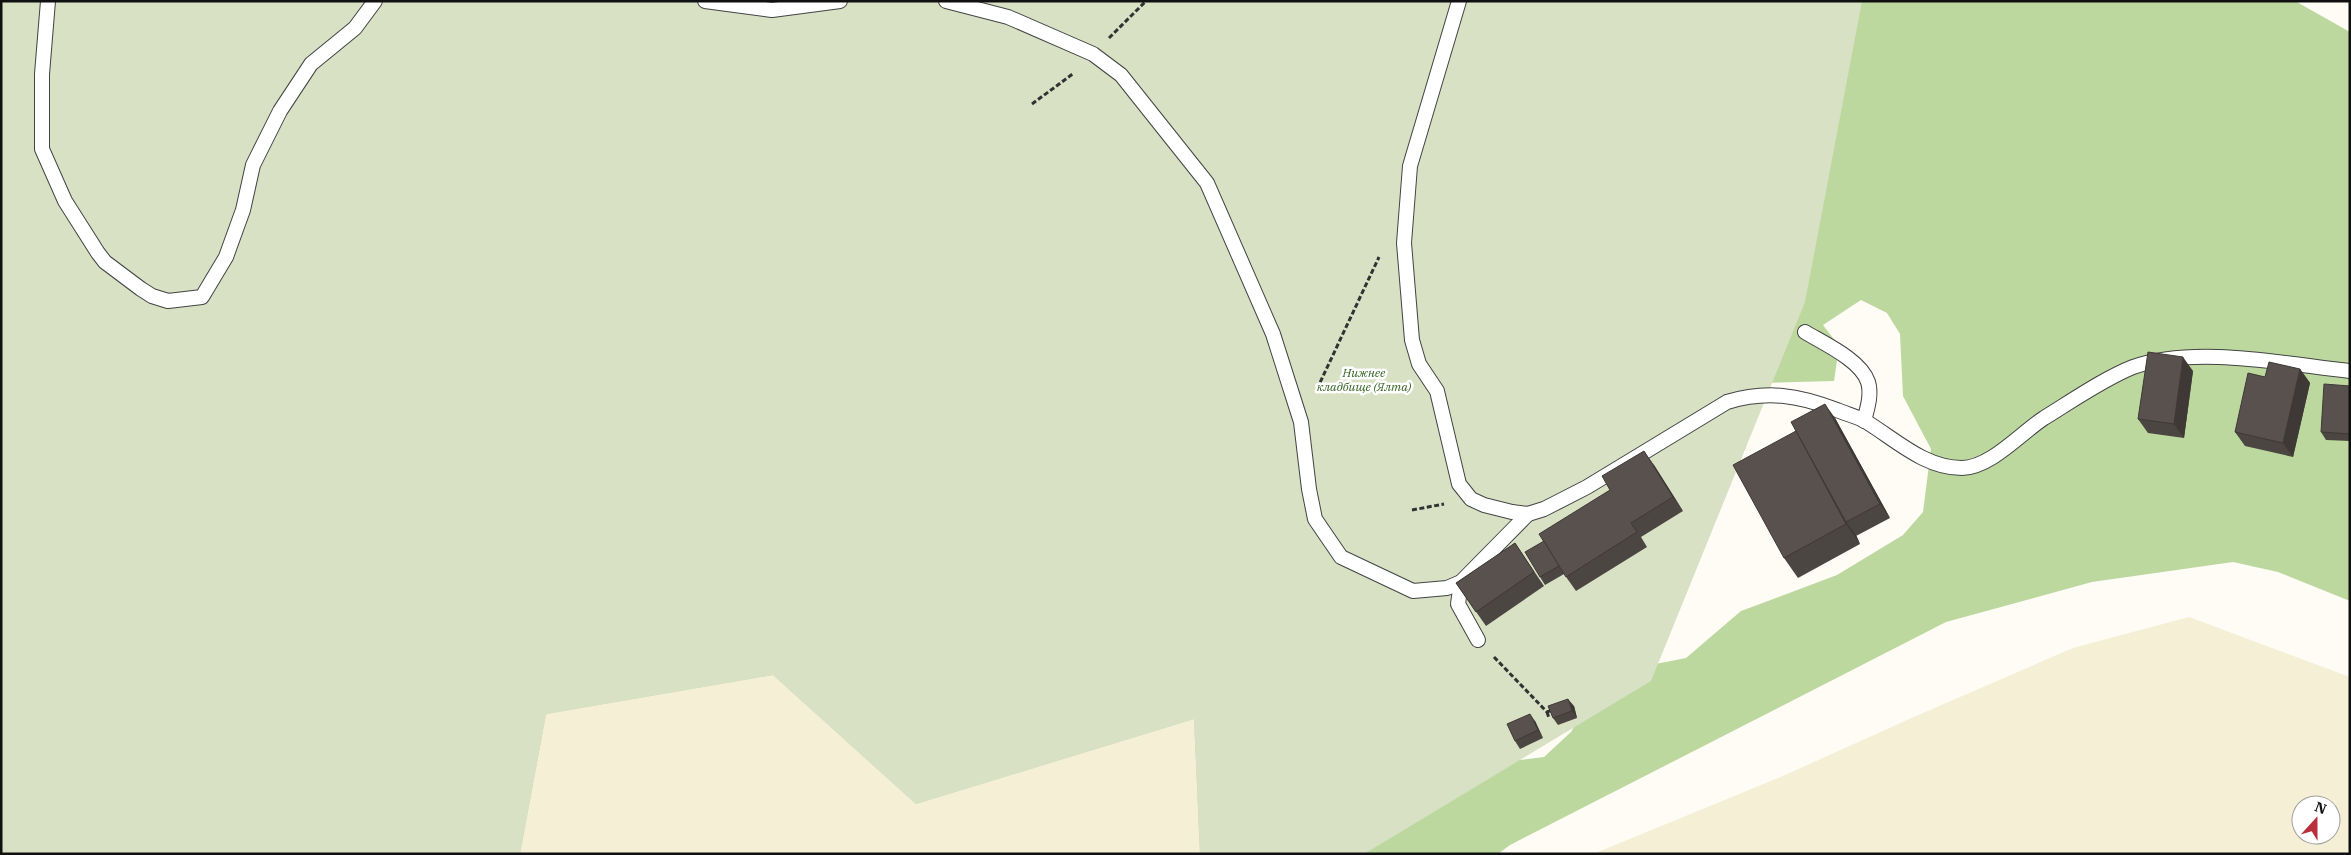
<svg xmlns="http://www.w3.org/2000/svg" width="2351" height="855" font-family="'IBM Plex Serif',serif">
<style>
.farmland{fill:#f4efd5;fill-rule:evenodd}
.forest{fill:#bcd89f;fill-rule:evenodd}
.cemetery{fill:#d9e1c5}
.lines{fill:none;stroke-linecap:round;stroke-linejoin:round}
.service-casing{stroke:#434343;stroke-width:16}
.path{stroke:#323232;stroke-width:3;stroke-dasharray:5 2.5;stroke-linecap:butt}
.service{stroke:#fff;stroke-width:14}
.wall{fill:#4c4642}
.shaded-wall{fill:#3e3936}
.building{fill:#58514d;stroke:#3e3936}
.labels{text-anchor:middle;stroke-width:5;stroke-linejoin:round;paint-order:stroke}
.park-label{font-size:12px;font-style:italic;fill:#356523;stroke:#fff}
</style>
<rect width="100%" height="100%" fill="#fefcf4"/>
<!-- farmland -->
<g class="farmland">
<path d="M2189,617L2350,677V854H1593L1783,776L1916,716L2073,648ZM2301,805H2331V835H2301Z"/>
<polygon points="773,675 916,804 1194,719 1200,854 520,854 545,714"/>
</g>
<!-- forest -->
<path class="forest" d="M1,1H2295L2350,32V601L2278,572L2233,562L2092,582L1946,622L1510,845L1498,854H1200L1194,719L916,804L773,675L546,714L520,854H1ZM1861,300L1887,313L1900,334L1903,396L1931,449L1923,512L1903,535L1837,575L1741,611L1686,658L1605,674L1571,732L1544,757L1520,760L1725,384L1834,381L1839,346L1823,325Z"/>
<!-- cemetery -->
<polygon class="cemetery" points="1,1 1862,1 1805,302 1651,681 1364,854 1200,854 1194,719 916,804 773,675 546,714 520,854 1,854"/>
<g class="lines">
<!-- service casing -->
<g class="service-casing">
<g id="service">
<polyline points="48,1 42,74 42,149 65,201 98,253 105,262 141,289 152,296 168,301 202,297 226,257 243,210 253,165 280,111 311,64 355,28 375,1"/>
<polyline points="705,1 772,10 840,1"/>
<polyline points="946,1 1008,17 1093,54 1121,75 1207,183 1273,334 1301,422 1309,489 1315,519 1341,557 1413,591 1447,588 1461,582 1528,514"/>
<path d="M1459,1L1410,166L1404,243L1412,340L1419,364L1437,391L1459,484L1471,499L1484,505L1512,512L1528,514L1544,509L1587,487L1727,402C1767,390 1798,395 1837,410C1846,414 1856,416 1865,421C1895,439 1924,468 1962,468C1990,468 2021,433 2044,418C2070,402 2105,378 2133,367C2195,345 2285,364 2350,371"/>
<path d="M1805,332C1823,343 1861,360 1868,382C1872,395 1867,409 1864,421"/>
<polyline points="1461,582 1458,604 1478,640"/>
</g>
</g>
<!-- path -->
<g class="path">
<polyline points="1109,38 1146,1"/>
<polyline points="1032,104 1074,73"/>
<polyline points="1317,389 1379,257"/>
<polyline points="1412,510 1444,504"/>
<polyline points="1494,657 1547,712 1552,710"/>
<polyline points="1547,712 1549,718"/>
</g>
<!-- service -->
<use href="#service" class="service"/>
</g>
<!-- wall -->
<g class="wall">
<polygon points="2300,369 2310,383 2293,457 2245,446 2235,432"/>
<polygon points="2193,371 2184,438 2148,433 2138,419"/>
<polygon points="2350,386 2350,441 2326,440 2321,432"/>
<polygon points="1835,418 1890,518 1856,536 1856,535 1860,544 1798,578 1784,558 1800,437"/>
<polygon points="1654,465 1683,511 1641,537 1647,547 1576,591 1564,574 1545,585 1540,577 1544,541"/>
<polygon points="1515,543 1544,586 1486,626 1456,583"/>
<polygon points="1574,706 1577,718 1558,725 1553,718"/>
<polygon points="1535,721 1543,738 1520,749 1515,741"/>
</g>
<!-- shaded-wall -->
<g class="shaded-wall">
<polygon points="2183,357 2193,371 2184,438 2174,424"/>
<polygon points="2300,369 2310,383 2293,457 2283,443"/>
<polygon points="1825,404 1835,418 1890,518 1880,504"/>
<polygon points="1796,431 1810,452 1846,522 1856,535 1860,544 1846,524"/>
<polygon points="1644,451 1654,465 1683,511 1673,497"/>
<polygon points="1568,699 1574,706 1577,718 1572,711"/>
<polygon points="1530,714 1535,721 1543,738 1538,730"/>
</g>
<!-- building -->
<g class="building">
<polygon points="2148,352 2183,357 2174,424 2138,419"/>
<polygon points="2269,362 2300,369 2283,443 2235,432 2248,373 2265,377"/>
<polygon points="2324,384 2350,386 2350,434 2321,432"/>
<polygon points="1825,404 1880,504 1846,522 1791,422"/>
<polygon points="1796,431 1846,524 1784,558 1733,465"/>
<polygon points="1644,451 1673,497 1631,523 1637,532 1566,577 1539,534 1610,490 1602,476"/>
<polygon points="1544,541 1559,566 1540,577 1525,552"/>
<polygon points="1515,543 1534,572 1476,612 1456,583"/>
<polygon points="1568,699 1572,711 1553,718 1548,706"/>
<polygon points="1530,714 1538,730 1515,741 1507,724"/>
</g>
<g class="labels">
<!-- park labels -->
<g class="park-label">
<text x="1364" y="377">Нижнее<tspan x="1364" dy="14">кладбище (Ялта)</tspan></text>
</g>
</g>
<!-- border -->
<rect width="2351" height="855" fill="none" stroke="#101010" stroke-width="5"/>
<!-- north arrow -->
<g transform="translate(2316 820) rotate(21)"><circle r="24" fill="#ffffff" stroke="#9f9f9f"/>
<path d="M0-4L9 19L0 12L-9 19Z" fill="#b92f3d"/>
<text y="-8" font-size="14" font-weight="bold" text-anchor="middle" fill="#101010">N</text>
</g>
</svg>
